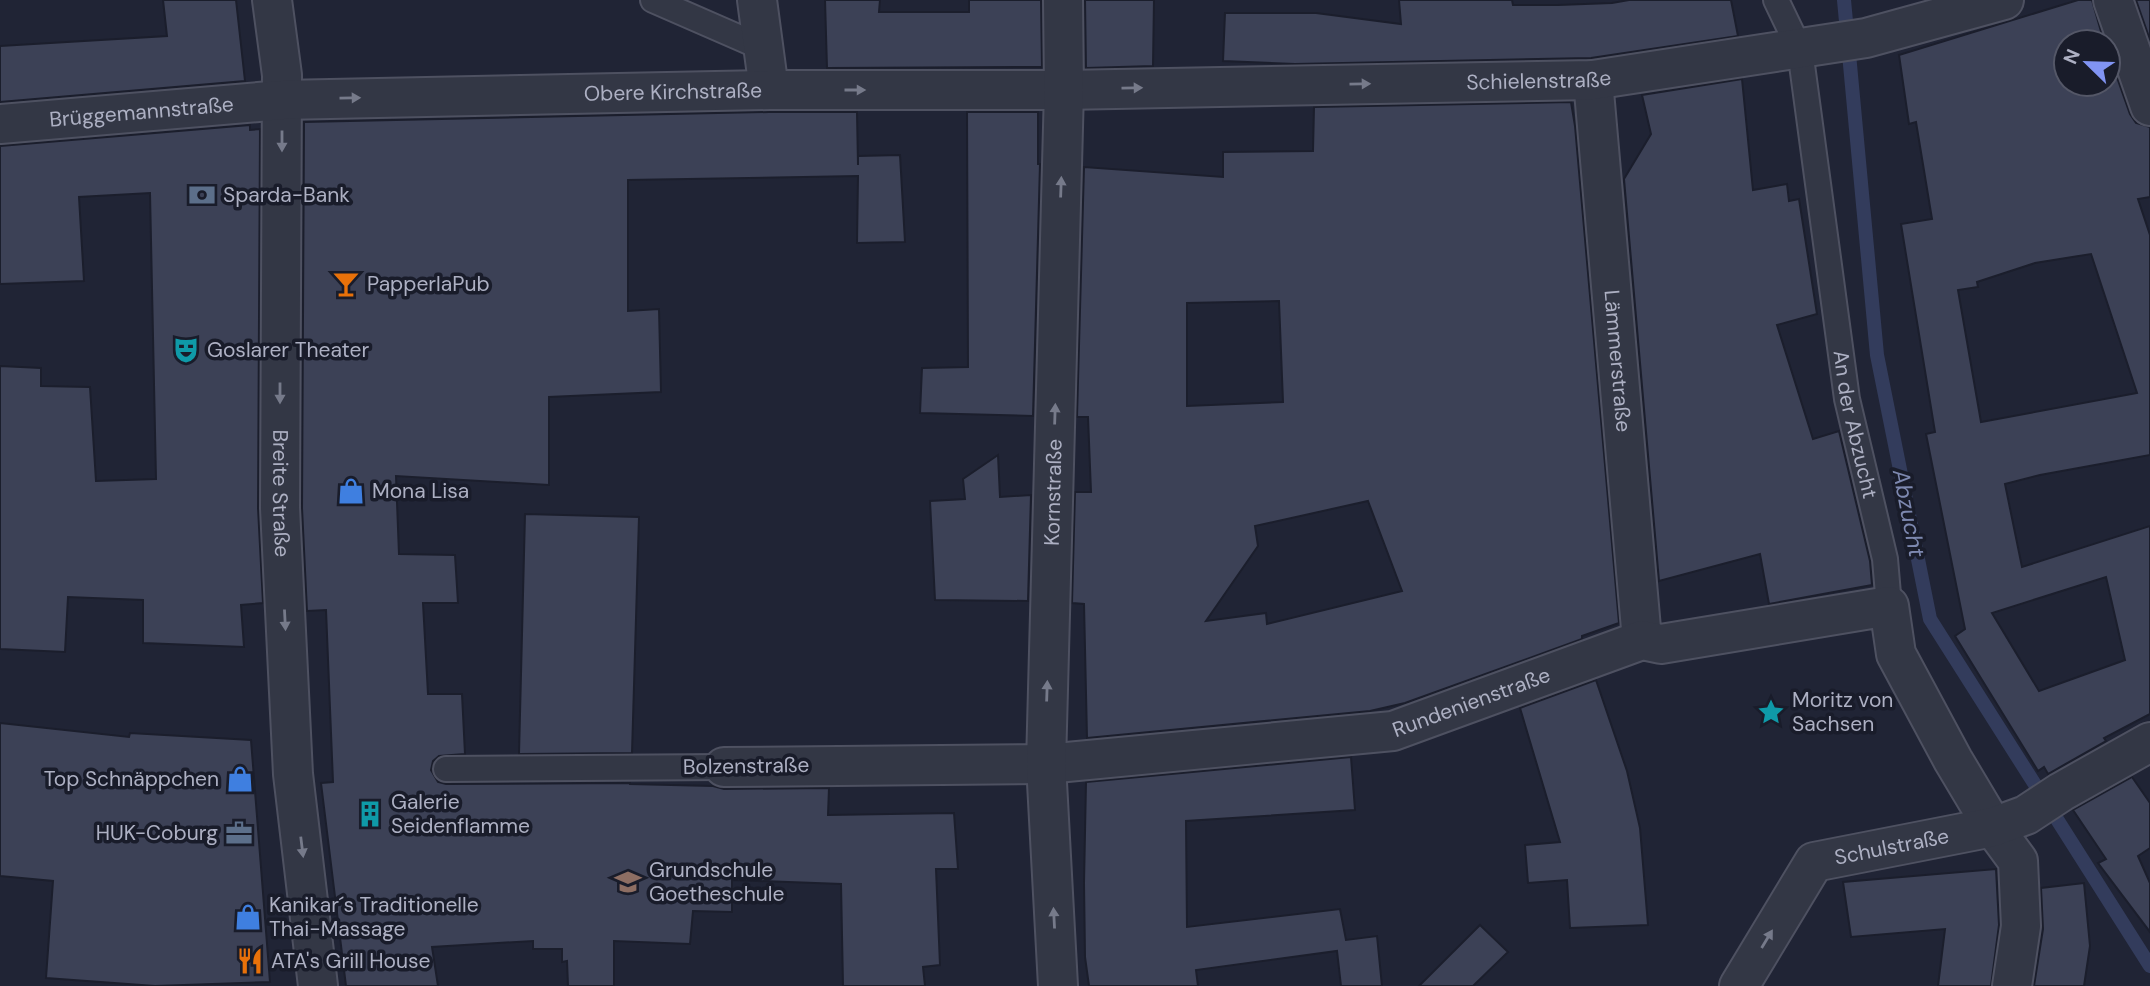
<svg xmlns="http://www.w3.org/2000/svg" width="2150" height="986" font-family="'DM Sans',sans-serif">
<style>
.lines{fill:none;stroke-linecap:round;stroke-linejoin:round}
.stream{stroke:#333c5c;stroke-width:14}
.building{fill:#3c4156;stroke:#1b1e2c;stroke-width:2;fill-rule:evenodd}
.lane-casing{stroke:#4e5161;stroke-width:28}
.street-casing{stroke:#4e5161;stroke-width:42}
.lane{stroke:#333745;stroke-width:24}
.street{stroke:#333745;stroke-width:38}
.oneway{fill:#767a8a}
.labels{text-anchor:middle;stroke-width:7;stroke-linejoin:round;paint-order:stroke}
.street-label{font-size:21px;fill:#adb0c3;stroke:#191c2a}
.poi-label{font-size:21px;fill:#adb0c3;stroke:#191c2a;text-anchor:start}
.water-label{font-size:23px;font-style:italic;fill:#7d88af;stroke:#191c2a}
</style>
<rect width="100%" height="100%" fill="#202435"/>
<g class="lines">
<!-- stream -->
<polyline class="stream" points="1844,0 1877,355 1930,619 2150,966"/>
</g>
<!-- building -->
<g class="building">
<polygon points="163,0 236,0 245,81 0,102 0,46 167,36"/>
<polygon points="825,0 880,0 879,12 969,12 969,0 1041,0 1042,67 827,68"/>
<polygon points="1085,0 1154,0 1153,66 1086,68"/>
<polygon points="1399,0 1512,0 1513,5 1558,5 1612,3 1629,0 1731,0 1738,36 1591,58 1295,64 1223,61 1225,13 1316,13 1401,24"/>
<path d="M2078,0H2092L2104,42H2066V84H2108V52L2130,114L2136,123L2150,127V197L2138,199L2150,235V455L2040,475L2005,484L2022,567L2150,526V714L2104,738L2106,741L2048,774L2044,767L2038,771L1955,636L1965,629L1926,434L1935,432L1901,224L1932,219L1916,122L1909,124L1899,55ZM2091,254L2137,393L1981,422L1958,290L1978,287L1977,282L2035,263ZM2106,577L2125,660L2039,691L1992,613Z"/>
<polygon points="2136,0 2150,0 2150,40"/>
<polygon points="1742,79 1753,190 1787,184 1789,201 1799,199 1817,314 1777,325 1813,439 1839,431 1870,561 1872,585 1769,604 1760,554 1659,581 1624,179 1651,134 1642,95"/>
<path d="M1571,102L1575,126L1619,623L1582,636V639L1405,703L1370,711L1087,738L1084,604L1072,603L1075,492H1091L1088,417H1077L1084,167L1223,177V152L1313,151L1314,107ZM1279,301L1283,402L1187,406V303ZM1368,501L1402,591L1267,624L1266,613L1206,621L1258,546L1255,526Z"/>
<polygon points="769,112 857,112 858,165 858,156 900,155 905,242 857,243 858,176 628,180 628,311 659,309 661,392 549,397 549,485 396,476 399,554 455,555 458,603 423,603 428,694 462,694 465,754 439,756 433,761 431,770 438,782 446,784 630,783 630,784 713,786 724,789 829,788 828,815 954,813 958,869 936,869 940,965 923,967 925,986 843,986 841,884 732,880 732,912 693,911 690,944 614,941 614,986 568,986 567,961 562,962 562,949 533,949 533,941 432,947 438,986 346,986 321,783 333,782 326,610 307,611 302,508 304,122"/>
<polygon points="967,112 1038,112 1038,164 1040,164 1033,416 920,413 922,368 968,367"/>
<polygon points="250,125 250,130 260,129 258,508 263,603 241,605 244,647 143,643 143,600 68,597 65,652 0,649 0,366 41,368 41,386 90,387 96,481 156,479 150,193 79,197 84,281 0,284 0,146"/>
<polygon points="998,455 1000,497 1031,495 1028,601 935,600 930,501 965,499 963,479"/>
<polygon points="525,514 639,517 632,753 519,754"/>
<polygon points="1596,680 1627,771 1640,828 1648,925 1570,928 1567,880 1528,883 1525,845 1560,842 1520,708"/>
<polygon points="0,723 129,737 130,733 251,740 270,982 155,986 46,978 53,881 0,876"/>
<polygon points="1351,757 1355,810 1186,821 1187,927 1340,909 1346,940 1377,936 1382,986 1341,986 1337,951 1196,970 1198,986 1089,986 1085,957 1084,883 1086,782"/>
<polygon points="2132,777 2150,803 2150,848 2138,856 2150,883 2150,932 2098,863 2106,859 2073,810"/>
<polygon points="1996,869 1999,925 1991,986 1938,986 1945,929 1851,937 1843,882"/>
<polygon points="2084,883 2090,946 2084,986 2034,986 2043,929 2041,888"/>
<polygon points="1480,925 1508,952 1473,986 1419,986"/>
</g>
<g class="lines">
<!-- lane casing -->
<g class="lane-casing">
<g id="lane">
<polyline points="653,0 763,48"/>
<path id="s1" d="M1776,0L1800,50L1847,399L1885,559L1889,606"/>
<polyline points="446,769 724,767"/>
</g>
</g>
<!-- street casing -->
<g class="street-casing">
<g id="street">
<path id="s2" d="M272,0L282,75L280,508L293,774L318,986"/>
<polyline points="757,0 769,90"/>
<polyline points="2113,0 2150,106"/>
<path id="s3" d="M1593,80L1642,640"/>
<path id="s4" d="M0,124L282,100L769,90H1064L1593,80L1866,38L2004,0"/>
<path id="s5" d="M724,767L1046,764L1393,731L1642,640L1661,644L1889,606L1896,654L1953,760L1993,827L2018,861L2021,926L2012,986"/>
<path id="s6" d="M1058,986L1046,764L1064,90L1063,0"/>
<path id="s7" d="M1739,986L1814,862L1993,827L2026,815L2061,792L2150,742"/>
</g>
</g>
<!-- lane -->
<use href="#lane" class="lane"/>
<!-- street -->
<use href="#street" class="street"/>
</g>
<!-- one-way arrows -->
<defs><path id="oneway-solid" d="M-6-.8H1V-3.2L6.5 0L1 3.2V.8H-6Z" transform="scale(1.75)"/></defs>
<g class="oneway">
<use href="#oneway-solid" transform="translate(1360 84) rotate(-1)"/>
<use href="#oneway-solid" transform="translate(1132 88) rotate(-1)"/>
<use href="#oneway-solid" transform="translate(855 90)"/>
<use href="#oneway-solid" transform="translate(350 98) rotate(-1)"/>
<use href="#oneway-solid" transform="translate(282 141) rotate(90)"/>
<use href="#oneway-solid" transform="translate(1061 187) rotate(-88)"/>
<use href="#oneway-solid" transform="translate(280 393) rotate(90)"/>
<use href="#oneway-solid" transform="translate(1055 414) rotate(-88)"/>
<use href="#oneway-solid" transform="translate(285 620) rotate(87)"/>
<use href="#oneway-solid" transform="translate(1047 691) rotate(-88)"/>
<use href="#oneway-solid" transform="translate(302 847) rotate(83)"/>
<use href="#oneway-solid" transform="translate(1054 918) rotate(-93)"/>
<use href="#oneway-solid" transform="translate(1767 939) rotate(-59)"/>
</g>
<!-- icons -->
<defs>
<g id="bank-bare" transform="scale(2.1)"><path d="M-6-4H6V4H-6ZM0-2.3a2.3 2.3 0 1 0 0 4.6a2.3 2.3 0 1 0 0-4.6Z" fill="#5c6f8a" stroke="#191c2a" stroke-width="2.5" paint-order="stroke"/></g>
<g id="bar-bare" transform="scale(2.1)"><path d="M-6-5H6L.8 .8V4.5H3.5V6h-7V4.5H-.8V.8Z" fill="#e8710a" stroke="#191c2a" stroke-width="2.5" paint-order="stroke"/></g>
<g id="theatre-bare" transform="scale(2.1)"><path d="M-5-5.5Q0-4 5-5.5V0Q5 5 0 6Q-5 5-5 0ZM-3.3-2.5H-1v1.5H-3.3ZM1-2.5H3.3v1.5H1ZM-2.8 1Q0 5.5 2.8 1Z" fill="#0f9aa8" stroke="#191c2a" stroke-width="2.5" paint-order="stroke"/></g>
<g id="shop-bare" transform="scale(2.1)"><path d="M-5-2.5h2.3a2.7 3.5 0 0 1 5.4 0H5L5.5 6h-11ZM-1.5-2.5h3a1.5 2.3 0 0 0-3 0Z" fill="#3f7fe0" stroke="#191c2a" stroke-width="2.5" paint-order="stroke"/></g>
<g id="sight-bare" transform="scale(2.1)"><path d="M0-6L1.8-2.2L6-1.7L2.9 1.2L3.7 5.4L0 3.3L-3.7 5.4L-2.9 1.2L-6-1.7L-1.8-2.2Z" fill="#0f9aa8" stroke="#191c2a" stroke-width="2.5" paint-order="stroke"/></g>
<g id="building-bare" transform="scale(2.1)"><path d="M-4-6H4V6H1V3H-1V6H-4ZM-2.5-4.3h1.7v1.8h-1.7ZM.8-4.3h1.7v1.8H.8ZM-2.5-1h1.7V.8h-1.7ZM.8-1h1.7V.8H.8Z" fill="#0f9aa8" stroke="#191c2a" stroke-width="2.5" paint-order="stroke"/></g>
<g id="office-bare" transform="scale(2.1)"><path d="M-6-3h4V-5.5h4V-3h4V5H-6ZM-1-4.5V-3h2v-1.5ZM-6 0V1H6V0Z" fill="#5c6f8a" stroke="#191c2a" stroke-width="2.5" paint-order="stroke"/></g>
<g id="school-bare" transform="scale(2.1)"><path d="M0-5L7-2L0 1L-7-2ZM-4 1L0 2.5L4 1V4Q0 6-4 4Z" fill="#8d6e63" stroke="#191c2a" stroke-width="2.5" paint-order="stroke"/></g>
<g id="restaurant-bare" transform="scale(2.1)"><path d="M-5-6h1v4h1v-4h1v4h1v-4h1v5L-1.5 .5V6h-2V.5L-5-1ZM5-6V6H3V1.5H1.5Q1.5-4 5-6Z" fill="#e8710a" stroke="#191c2a" stroke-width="2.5" paint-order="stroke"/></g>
</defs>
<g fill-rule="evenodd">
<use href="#bank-bare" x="202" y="195"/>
<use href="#bar-bare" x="346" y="284"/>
<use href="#theatre-bare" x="186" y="350"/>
<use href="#shop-bare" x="351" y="491"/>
<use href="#sight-bare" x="1771" y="712"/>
<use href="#shop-bare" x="240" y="779"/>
<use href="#building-bare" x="370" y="814"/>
<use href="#office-bare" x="239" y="833"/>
<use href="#school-bare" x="628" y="882"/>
<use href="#shop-bare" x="248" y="917"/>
<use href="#restaurant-bare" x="250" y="961"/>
</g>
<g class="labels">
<!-- street labels -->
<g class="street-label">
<text dy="7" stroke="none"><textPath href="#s4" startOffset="1540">Schielenstraße</textPath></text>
<text dy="7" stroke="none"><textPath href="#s4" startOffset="674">Obere Kirchstraße</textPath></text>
<text dy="7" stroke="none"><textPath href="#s4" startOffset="142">Brüggemannstraße</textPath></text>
<text dy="7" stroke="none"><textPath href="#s3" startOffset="282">Lämmerstraße</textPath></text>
<text dy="7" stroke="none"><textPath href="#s1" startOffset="434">An der Abzucht</textPath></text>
<text dy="7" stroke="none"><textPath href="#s2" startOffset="494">Breite Straße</textPath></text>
<text dy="7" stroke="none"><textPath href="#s6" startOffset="494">Kornstraße</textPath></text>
<text dy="7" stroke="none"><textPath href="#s5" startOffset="754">Rundenienstraße</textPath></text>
<text transform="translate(746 766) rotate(-1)" y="7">Bolzenstraße</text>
<text dy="7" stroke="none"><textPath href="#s7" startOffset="224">Schulstraße</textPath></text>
</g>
<!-- poi labels -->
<g class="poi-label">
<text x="223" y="202">Sparda-Bank</text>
<text x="367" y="291">PapperlaPub</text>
<text x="207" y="357">Goslarer Theater</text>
<text x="372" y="498">Mona Lisa</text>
<text x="1792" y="707">Moritz von<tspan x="1792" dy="24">Sachsen</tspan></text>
<text x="219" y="786" text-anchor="end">Top Schnäppchen</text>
<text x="391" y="809">Galerie<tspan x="391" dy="24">Seidenflamme</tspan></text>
<text x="218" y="840" text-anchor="end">HUK-Coburg</text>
<text x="649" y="877">Grundschule<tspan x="649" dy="24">Goetheschule</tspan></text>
<text x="269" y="912">Kanikar´s Traditionelle<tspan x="269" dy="24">Thai-Massage</tspan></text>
<text x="271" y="968">ATA's Grill House</text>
</g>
<!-- water labels -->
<g class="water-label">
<text transform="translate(1909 513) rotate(79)" y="8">Abzucht</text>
</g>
</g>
<!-- north arrow -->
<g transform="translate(2087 63) rotate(293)"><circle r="33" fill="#191c2a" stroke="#545767" stroke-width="2"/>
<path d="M0-5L12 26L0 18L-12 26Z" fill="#8194f3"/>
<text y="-10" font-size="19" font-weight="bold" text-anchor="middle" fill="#adb0c3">N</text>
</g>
</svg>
